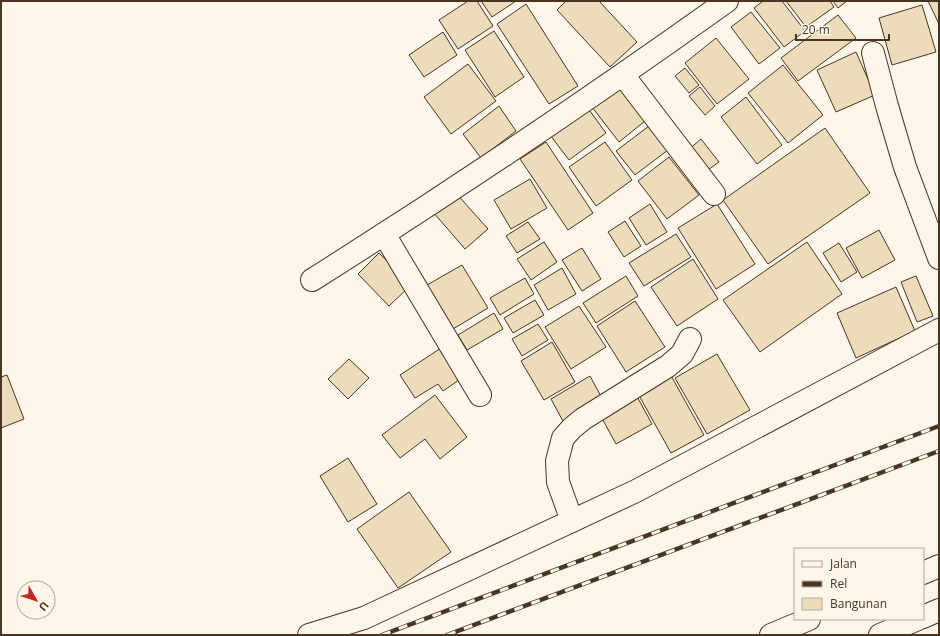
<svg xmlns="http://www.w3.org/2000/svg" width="940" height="636" font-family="'Open Sans',sans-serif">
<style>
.building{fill:#ecdcbc;stroke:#4a3520}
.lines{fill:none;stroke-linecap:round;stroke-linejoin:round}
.street-casing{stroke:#4a3520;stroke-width:24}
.highway-casing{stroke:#4a3520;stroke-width:24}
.street{stroke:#fbf6e9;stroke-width:22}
.highway{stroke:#fbf6e9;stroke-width:22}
.rail-casing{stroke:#4a3520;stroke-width:4.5}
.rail{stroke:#fbf6e9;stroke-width:3;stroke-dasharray:9;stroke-linecap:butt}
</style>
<rect width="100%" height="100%" fill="#fbf6e9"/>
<!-- building -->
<g class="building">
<polygon points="468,1 477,1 493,26 458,49 439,20"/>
<polygon points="481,1 516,1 492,17"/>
<polygon points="566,1 599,1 637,42 610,67 557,10"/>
<polygon points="763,1 782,1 805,31 784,47 754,8"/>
<polygon points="786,1 830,1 834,7 806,27"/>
<polygon points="833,1 847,1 838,8"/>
<polygon points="928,1 939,1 939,24"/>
<polygon points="526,4 578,86 549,104 497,24"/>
<polygon points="922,5 936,52 892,65 879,18"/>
<polygon points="751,12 780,48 759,64 731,27"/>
<polygon points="838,15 856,38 798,81 781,58"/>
<polygon points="494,31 524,77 495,97 465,50"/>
<polygon points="443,32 457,55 424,77 409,55"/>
<polygon points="716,38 749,79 717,104 685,63"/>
<polygon points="856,52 875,95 836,112 817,70"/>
<polygon points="468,64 496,101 451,134 424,97"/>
<polygon points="783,65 823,115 788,143 748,93"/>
<polygon points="685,68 699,85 689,93 675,76"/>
<polygon points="624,82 650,117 619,142 592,107"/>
<polygon points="700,87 715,106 705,115 689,96"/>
<polygon points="746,97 782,145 757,164 721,117"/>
<polygon points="499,106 516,131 481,158 463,134"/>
<polygon points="587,107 606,133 569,160 550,135"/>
<polygon points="649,126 668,150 635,175 616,151"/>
<polygon points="825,128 870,193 768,264 723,200"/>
<polygon points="701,139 719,162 704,173 687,151"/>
<polygon points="546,142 593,213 568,230 520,159"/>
<polygon points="605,142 632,180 596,206 569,167"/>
<polygon points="669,157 699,195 667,219 638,181"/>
<polygon points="530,179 547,208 511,229 494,200"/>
<polygon points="455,192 488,229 465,249 433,212"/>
<polygon points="650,204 667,232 646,245 629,218"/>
<polygon points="717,204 755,264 716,289 678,228"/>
<polygon points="625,221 641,246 624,257 608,232"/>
<polygon points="528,222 540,239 517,253 506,236"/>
<polygon points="879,230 895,260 862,278 846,248"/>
<polygon points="676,234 691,257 644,286 629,263"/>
<polygon points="544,242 557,262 531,280 517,259"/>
<polygon points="807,242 842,294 760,352 723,300"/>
<polygon points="839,243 857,272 841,282 823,253"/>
<polygon points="582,248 601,279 582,291 562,260"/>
<polygon points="379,253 411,285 389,306 358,274"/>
<polygon points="693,259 718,299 677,326 651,287"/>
<polygon points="462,265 488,308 453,329 427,285"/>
<polygon points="562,268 576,294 548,310 534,285"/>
<polygon points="626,276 638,296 596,323 583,303"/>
<polygon points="916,276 933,316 917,322 901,282"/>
<polygon points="525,278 534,294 500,315 490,298"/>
<polygon points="896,287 915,331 856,358 837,313"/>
<polygon points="535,300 544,315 513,333 504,318"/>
<polygon points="635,301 665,347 626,372 597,326"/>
<polygon points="579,306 606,347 571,369 545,327"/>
<polygon points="494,313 503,329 467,350 458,335"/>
<polygon points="538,324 548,340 522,356 512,339"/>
<polygon points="552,342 575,382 544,400 521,361"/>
<polygon points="441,348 462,378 443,391 438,384 415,398 400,375"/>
<polygon points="717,354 750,410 707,434 675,378"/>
<polygon points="349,359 369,378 348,399 328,379"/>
<polygon points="669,372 704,435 671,453 636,390"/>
<polygon points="7,375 24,419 1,428 1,377"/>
<polygon points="590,376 603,400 564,423 551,399"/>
<polygon points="634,391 652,424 616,444 598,411"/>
<polygon points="435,395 467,437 440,459 425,439 400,458 382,435"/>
<polygon points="348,458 377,504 348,522 320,476"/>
<polygon points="409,492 451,552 398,588 357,529"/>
</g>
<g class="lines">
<!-- street casing -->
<g class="street-casing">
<g id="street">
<polyline points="873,53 887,106 905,167 939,258"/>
<polyline points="623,75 714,194"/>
<polyline points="384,234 480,395"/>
<path d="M312,280C453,191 591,98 727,1"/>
<polyline points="572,521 558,482 557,461 563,438 572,428 583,419 668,366 682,354 690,339"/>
<polyline points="309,635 364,618 636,491 939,330"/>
</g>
</g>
<!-- highway casing -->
<g class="highway-casing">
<g id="highway">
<polyline points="923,573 939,566"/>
<polyline points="923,617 939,610"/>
<polyline points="771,635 809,619"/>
<polyline points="880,635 918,619"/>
</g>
</g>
<!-- street -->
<use href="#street" class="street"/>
<!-- highway -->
<use href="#highway" class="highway"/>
<!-- rail casing -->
<g class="rail-casing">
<g id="rail">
<polyline points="382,635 939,426"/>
<polyline points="447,635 939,451"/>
</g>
</g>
<!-- rail -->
<use href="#rail" class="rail"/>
</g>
<!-- border -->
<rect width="940" height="636" fill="none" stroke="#4a3520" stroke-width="4"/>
<!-- legend -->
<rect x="794" y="548" width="130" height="72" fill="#fbf6e9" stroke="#b4a999"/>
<rect x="802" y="561" width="20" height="6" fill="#fbf6e9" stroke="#b4a999"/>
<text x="830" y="568" font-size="12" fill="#4a3520">Jalan</text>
<rect x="802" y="581" width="20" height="6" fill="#4a3520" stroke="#b4a999"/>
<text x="830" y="588" font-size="12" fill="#4a3520">Rel</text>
<rect x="802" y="598" width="20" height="12" fill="#ecdcbc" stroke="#b4a999"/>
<text x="830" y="608" font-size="12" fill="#4a3520">Bangunan</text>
<!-- north arrow -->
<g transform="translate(36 600) rotate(129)"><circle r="19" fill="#fbf6e9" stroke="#b4a999"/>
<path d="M0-3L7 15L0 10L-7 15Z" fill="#c62828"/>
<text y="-6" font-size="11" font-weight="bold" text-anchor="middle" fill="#4a3520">U</text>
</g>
<!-- scale -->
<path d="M796 34v6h93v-6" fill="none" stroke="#4a3520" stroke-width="2"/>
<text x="802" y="34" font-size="12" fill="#4a3520" stroke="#fbf6e9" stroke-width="3" paint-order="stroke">20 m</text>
</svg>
